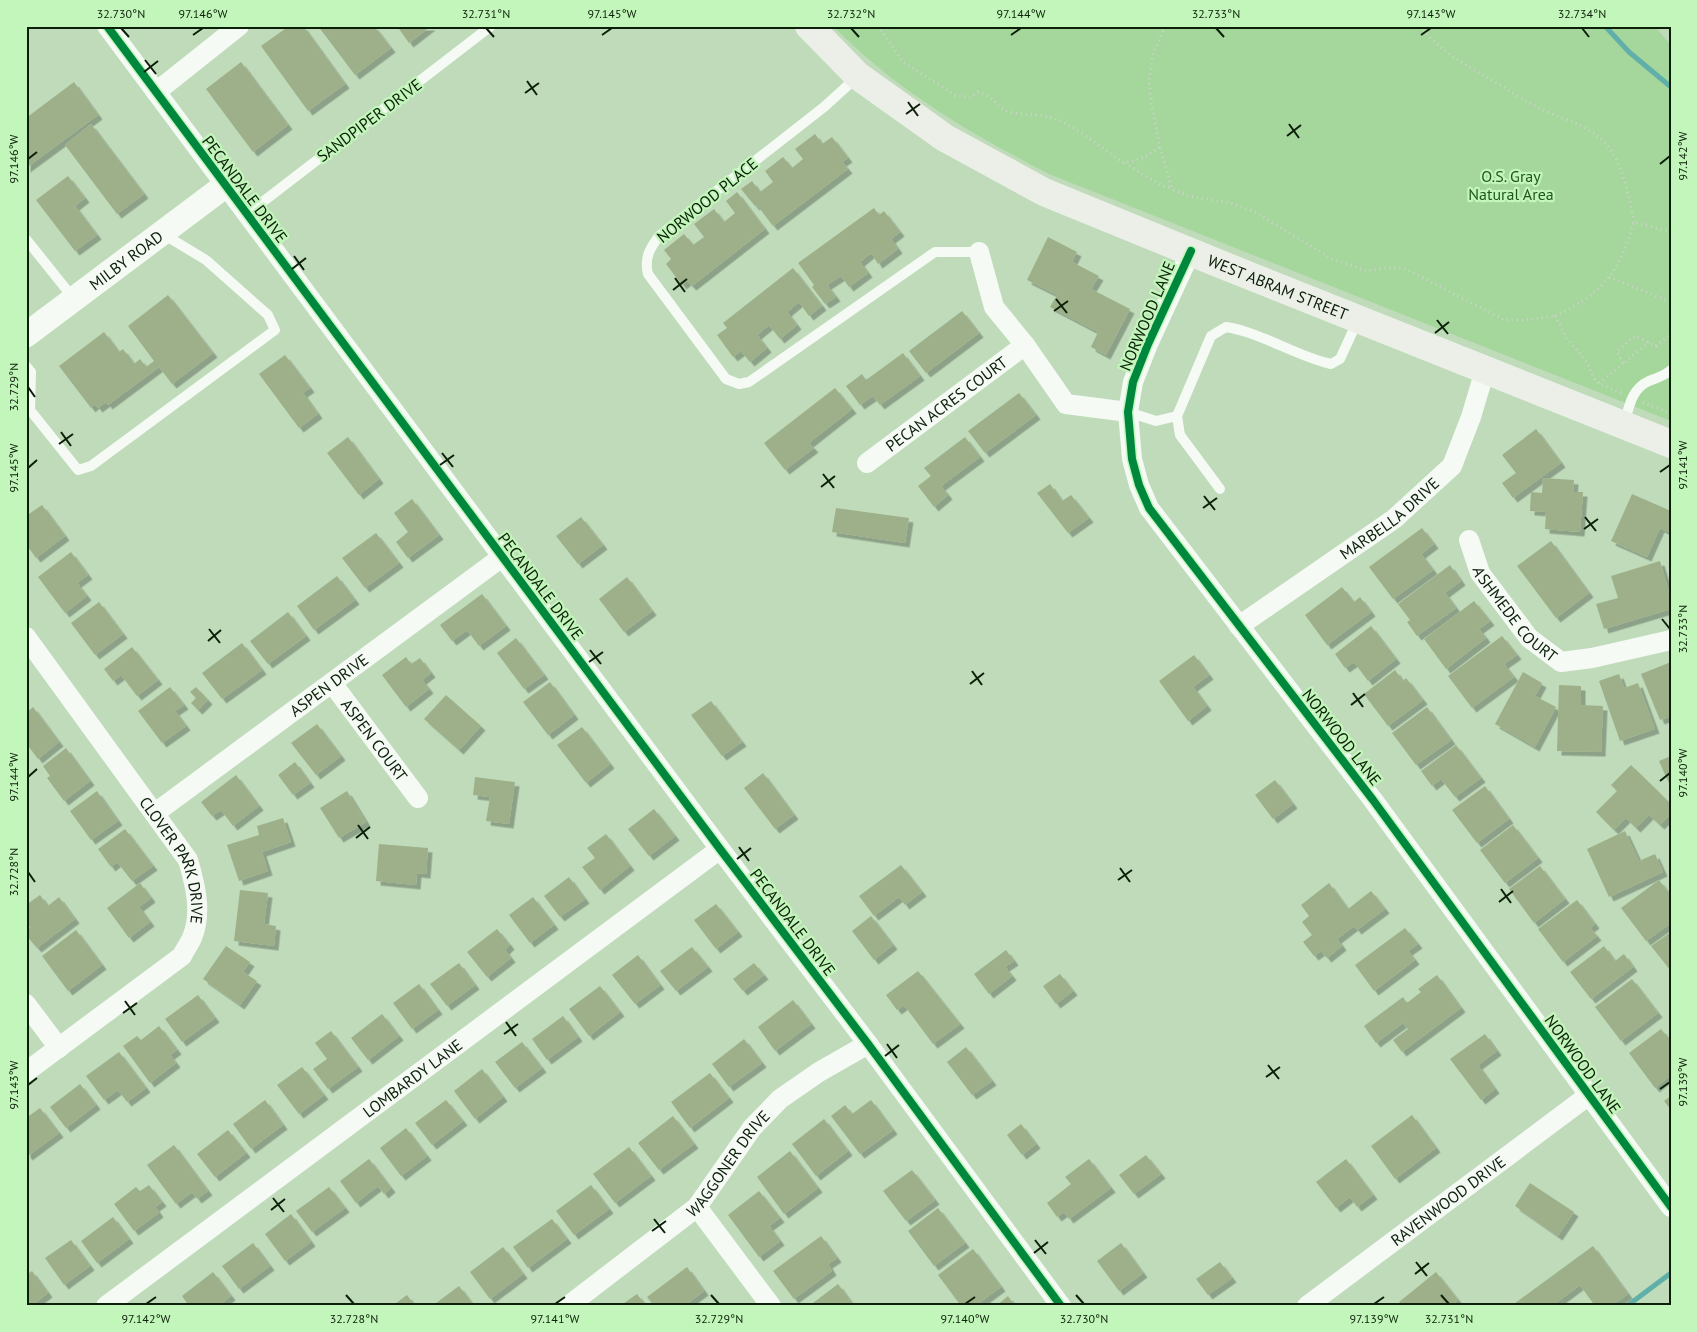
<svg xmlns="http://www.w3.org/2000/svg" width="1697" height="1332" font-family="'PT Sans',sans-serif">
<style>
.green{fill:#a5d79d}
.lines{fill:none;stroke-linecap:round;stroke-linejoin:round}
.stream{stroke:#60afa9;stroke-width:5}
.building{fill:#9eb089;filter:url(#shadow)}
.path{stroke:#ccd4ca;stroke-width:3;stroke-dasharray:1 4;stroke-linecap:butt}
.service{stroke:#f5faf5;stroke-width:10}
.minor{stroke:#f5faf5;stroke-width:20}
.tertiary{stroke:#f5faf5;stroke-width:25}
.secondary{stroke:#ecefe8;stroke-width:28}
.cycleway-casing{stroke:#c2f6ba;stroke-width:11}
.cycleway{stroke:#00873e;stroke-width:8}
.ticks{fill:none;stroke:#0c1f09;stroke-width:2}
.labels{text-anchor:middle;stroke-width:4.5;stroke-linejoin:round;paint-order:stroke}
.street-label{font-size:16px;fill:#0c1f09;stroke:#c2f6ba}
.park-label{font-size:16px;fill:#205619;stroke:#c2f6ba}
.neatline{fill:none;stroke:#0c1f09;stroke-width:2}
.ticks-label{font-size:12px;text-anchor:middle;fill:#0c1f09}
</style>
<defs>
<filter id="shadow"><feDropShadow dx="4.5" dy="4.5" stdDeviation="0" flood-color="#0004"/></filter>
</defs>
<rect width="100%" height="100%" fill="#bfdbba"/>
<!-- green -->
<path class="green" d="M833,26H1654L1671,45V421L1049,174C971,134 894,89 833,26Z"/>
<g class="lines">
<!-- stream -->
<g class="stream">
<polyline points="1605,26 1629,52 1671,87"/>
<polyline points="1627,1306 1671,1273"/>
</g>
</g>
<!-- building -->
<g class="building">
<polygon points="289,26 303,26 345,84 308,111 261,46"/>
<polygon points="318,26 374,26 391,48 355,75"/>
<polygon points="397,26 431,26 409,43"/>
<polygon points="241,62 288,125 253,152 206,89"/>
<polygon points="74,82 98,115 26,168 26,118"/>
<polygon points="91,124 144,194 117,214 65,145"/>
<polygon points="815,134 822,144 832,137 848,158 842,162 848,169 773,226 757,205 755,206 741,189 752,181 760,192 773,182 765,171 783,157 792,168 803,159 795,149"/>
<polygon points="68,176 85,198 75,206 97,235 75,251 36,200"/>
<polygon points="737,192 765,229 692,286 687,281 682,285 666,264 671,259 664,250 684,234 693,245 704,237 694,224 714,209 724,222 735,213 726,201"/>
<polygon points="874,208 879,215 884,211 900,232 891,239 898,249 878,264 871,253 860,262 868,273 849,287 841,276 827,285 836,297 825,304 812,287 814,285 798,263"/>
<polygon points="1048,237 1077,252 1072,262 1099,276 1091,289 1130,309 1106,355 1091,347 1098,332 1050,307 1057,295 1027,280"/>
<polygon points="793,268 822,306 809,316 799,302 787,312 797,325 780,339 769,325 757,335 767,348 750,362 741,351 733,357 717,335 727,328 723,323"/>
<polygon points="168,295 213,353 172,384 159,367 108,405 106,402 98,408 95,404 91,408 59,366 104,332 119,352 123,349 134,364 140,359 146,367 154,361 128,326"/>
<polygon points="962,311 979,333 926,373 909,351"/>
<polygon points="903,353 920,376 880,405 873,396 860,405 846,386 862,374 866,380"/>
<polygon points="285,355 310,388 303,393 318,414 299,428 259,374"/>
<polygon points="835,388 852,409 809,443 814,448 785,470 764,443"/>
<polygon points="1019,393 1036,415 985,453 968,431"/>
<polygon points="1536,429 1561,463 1513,498 1502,483 1516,473 1502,455"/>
<polygon points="348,437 379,479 359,495 327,453"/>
<polygon points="965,437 980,457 941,486 948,495 934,507 918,486 931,476 924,468"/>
<polygon points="1543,478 1574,480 1573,492 1583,492 1580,532 1545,529 1546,512 1530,511 1531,492 1542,493"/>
<polygon points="1050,484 1062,501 1071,495 1089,518 1068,533 1037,493"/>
<polygon points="1632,494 1671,511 1671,533 1660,528 1647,557 1611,541"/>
<polygon points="412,499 439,535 408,558 396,542 408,532 394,513"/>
<polygon points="42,505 65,536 36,558 26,544 26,516"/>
<polygon points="836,508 909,518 905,543 832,532"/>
<polygon points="581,517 603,545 578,564 556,536"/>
<polygon points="1422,528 1434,544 1421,554 1433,570 1393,599 1369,567"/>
<polygon points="376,533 399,563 365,588 342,558"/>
<polygon points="1551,541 1589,593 1556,618 1517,566"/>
<polygon points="71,552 88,575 77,583 87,596 65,613 38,577"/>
<polygon points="1660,561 1671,599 1671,609 1604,629 1596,604 1618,598 1611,576"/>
<polygon points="1450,565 1461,581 1445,593 1456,608 1417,636 1407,622 1410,620 1398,604"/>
<polygon points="337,576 355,600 314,630 297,606"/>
<polygon points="627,577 652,611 624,632 599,599"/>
<polygon points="1342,587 1354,602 1360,597 1371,612 1327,645 1305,615"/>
<polygon points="482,594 506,626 479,646 467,630 452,641 440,625"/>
<polygon points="1474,601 1490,621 1479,629 1486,638 1446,669 1424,639"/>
<polygon points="99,602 123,634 95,655 71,623"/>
<polygon points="288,612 306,636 268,664 250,641"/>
<polygon points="1371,626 1396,659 1368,681 1354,662 1345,668 1335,654"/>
<polygon points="1502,636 1517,655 1504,664 1514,677 1472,708 1448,676"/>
<polygon points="516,638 544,675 524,689 497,653"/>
<polygon points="242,643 262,670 222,699 202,673"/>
<polygon points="132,647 158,680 137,696 121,675 113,681 104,669"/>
<polygon points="1194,655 1209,675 1193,687 1207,706 1188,721 1159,681"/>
<polygon points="406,657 411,664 420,658 431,673 422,680 429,689 406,707 382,675"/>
<polygon points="1671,662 1671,716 1660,720 1641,674"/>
<polygon points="1395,670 1403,681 1406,678 1423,700 1388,726 1364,694"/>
<polygon points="1523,672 1542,683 1535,696 1556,707 1535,747 1495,724"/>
<polygon points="1619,674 1624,688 1638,683 1655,729 1620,741 1599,681"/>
<polygon points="550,682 574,715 548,735 523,702"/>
<polygon points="1559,685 1581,686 1581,705 1603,706 1601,752 1557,751"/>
<polygon points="170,687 184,705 175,711 186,726 162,743 138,711"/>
<polygon points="196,687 208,700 198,710 191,703 196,698 190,692"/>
<polygon points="446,695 481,726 459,750 424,719"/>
<polygon points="711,701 742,742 722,756 691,715"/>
<polygon points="33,707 59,742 38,759 26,743 26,713"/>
<polygon points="1427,707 1451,740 1416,765 1392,733"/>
<polygon points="317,724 341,756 316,775 291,743"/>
<polygon points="582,727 610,764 586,783 557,745"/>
<polygon points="1456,745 1481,778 1455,797 1441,779 1432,786 1421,771"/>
<polygon points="66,748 90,781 64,801 47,778 50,776 43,766"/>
<polygon points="1671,756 1671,788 1659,761"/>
<polygon points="295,762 310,783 293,795 278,775"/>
<polygon points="1631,765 1671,804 1671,814 1660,825 1649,815 1636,828 1626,818 1614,830 1596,812 1617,791 1611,785"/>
<polygon points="763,773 794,815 775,829 744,788"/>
<polygon points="236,775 259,806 233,826 221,810 212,816 201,802"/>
<polygon points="475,777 515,782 509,824 486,821 490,797 473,795"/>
<polygon points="1275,780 1293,804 1273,819 1255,795"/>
<polygon points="1485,786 1509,819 1477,843 1452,810"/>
<polygon points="97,791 118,821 91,840 70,811"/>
<polygon points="347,791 366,822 339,838 320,808"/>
<polygon points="654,809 675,836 649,856 628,829"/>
<polygon points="283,818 291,842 262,852 268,871 239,881 227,845 259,835 257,826"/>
<polygon points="1513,825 1538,858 1505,883 1480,850"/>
<polygon points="125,829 153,866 132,881 117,862 111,867 98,849"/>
<polygon points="1625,831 1639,861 1655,854 1663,872 1609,897 1587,849"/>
<polygon points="606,834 630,866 600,890 582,867 595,858 587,848"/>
<polygon points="379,844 428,848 426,874 417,873 416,885 376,881"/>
<polygon points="901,865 922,892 905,905 899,897 874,916 859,896"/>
<polygon points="1540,866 1565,899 1534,923 1509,889"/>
<polygon points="569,877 585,899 560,917 544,896"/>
<polygon points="1659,880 1671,896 1671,923 1646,941 1621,908"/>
<polygon points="140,883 151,898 139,907 150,922 129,938 107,908"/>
<polygon points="1329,883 1348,909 1371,891 1385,909 1357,930 1354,926 1337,939 1342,946 1327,958 1321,951 1314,956 1303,942 1312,935 1302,922 1309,916 1301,905"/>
<polygon points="240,890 268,893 264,924 276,926 274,946 234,941"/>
<polygon points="40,895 48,906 59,897 75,919 37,948 26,935 26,931 30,928 26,923 26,905"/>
<polygon points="533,897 554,925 530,943 509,915"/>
<polygon points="1577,900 1595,924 1590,928 1597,936 1563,962 1538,929"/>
<polygon points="716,904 738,932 716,949 694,920"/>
<polygon points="871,916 893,945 874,960 852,931"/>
<polygon points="1405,928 1418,944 1408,951 1415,960 1374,991 1355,965"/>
<polygon points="497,929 510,945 505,950 511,958 487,977 467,952"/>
<polygon points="76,930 102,965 68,991 42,956"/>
<polygon points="1671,932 1671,971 1651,946"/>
<polygon points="226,946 250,962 243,972 257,981 240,1005 203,979"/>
<polygon points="1604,946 1615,961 1624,954 1633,967 1591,999 1570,972"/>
<polygon points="692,947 708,967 676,991 660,971"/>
<polygon points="1006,950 1014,961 1005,967 1012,976 989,994 974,974"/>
<polygon points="638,955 660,985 635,1004 612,975"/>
<polygon points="459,963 475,985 447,1006 430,984"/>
<polygon points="754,963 764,975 743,991 733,979"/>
<polygon points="918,971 960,1024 933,1044 904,1005 897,1010 886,995"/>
<polygon points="1060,974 1073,991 1056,1004 1043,986"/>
<polygon points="1437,975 1461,1008 1402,1052 1393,1040 1408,1029 1403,1023 1376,1043 1364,1026 1403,997 1407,1003 1421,992 1418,989"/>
<polygon points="1632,979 1658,1013 1621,1041 1595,1007"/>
<polygon points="419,984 438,1010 412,1029 393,1003"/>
<polygon points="600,986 620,1012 589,1036 569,1009"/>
<polygon points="198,995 215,1018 182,1042 165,1019"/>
<polygon points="793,1000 811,1024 775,1051 758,1027"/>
<polygon points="382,1014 399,1036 368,1060 351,1038"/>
<polygon points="563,1016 578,1037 547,1060 532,1039"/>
<polygon points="159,1026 177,1050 170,1055 176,1063 150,1083 123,1046 137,1036 141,1040"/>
<polygon points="1661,1029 1671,1041 1671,1075 1655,1088 1629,1053"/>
<polygon points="331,1031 358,1067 328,1089 313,1069 327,1059 315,1043"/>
<polygon points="1485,1034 1497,1051 1478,1065 1495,1089 1481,1100 1450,1059"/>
<polygon points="744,1039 762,1063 729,1087 712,1064"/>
<polygon points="522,1042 542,1068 515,1088 495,1062"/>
<polygon points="966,1047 992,1081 972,1095 947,1062"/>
<polygon points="119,1052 146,1088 127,1102 118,1090 104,1100 86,1076"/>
<polygon points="302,1067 324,1095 299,1114 277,1085"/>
<polygon points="482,1069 503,1097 475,1119 454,1091"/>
<polygon points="710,1073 729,1098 690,1128 671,1102"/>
<polygon points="80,1084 96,1105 66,1128 50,1107"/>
<polygon points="1671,1096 1671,1110 1664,1101"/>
<polygon points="265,1100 283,1125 251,1149 233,1124"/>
<polygon points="446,1100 463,1121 432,1145 415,1123"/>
<polygon points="871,1100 893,1130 860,1154 831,1116 845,1105 852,1114"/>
<polygon points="40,1108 59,1133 28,1156 26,1153 26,1118"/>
<polygon points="1412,1115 1436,1148 1395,1179 1371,1146"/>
<polygon points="673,1116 694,1144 659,1170 638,1143"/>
<polygon points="824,1119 848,1151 816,1176 792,1144"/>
<polygon points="1021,1124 1036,1144 1022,1155 1007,1135"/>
<polygon points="406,1128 427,1156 401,1176 380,1148"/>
<polygon points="228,1130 246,1153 215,1177 197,1154"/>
<polygon points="174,1145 208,1191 197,1199 192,1192 176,1204 147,1165"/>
<polygon points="629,1147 651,1176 615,1203 593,1174"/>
<polygon points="790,1151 818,1188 784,1214 757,1177"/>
<polygon points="1146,1155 1161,1174 1134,1194 1119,1175"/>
<polygon points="369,1159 391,1188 384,1194 378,1186 356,1203 340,1181"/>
<polygon points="1089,1159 1111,1188 1069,1219 1064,1212 1057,1217 1047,1203 1071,1184 1065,1177"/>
<polygon points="1346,1159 1373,1195 1357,1207 1350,1197 1336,1208 1316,1182"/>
<polygon points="912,1170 935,1200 906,1221 883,1191"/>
<polygon points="1530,1183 1574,1212 1558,1236 1515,1206"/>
<polygon points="149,1185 162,1202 155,1207 159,1213 134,1231 114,1204 136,1187 140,1191"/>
<polygon points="591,1185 609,1209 574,1235 556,1211"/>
<polygon points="329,1187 345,1208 312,1232 296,1211"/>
<polygon points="759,1191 780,1218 769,1226 780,1241 759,1257 728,1215"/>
<polygon points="938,1208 965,1243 934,1266 908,1231"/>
<polygon points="291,1214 311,1242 285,1261 265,1234"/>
<polygon points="113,1217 129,1239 97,1263 81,1241"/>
<polygon points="552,1219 567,1239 528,1268 513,1247"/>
<polygon points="821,1236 837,1258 828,1264 832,1271 794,1299 773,1271"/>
<polygon points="71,1240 90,1266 64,1285 45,1258"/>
<polygon points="253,1243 270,1266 239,1289 222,1266"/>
<polygon points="1121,1243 1143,1273 1119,1291 1097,1261"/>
<polygon points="1593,1246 1628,1294 1611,1306 1595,1306 1580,1285 1552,1306 1511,1306"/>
<polygon points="503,1247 523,1274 490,1299 470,1272"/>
<polygon points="973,1249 1001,1287 975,1306 961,1306 938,1275"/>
<polygon points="1220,1262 1232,1278 1208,1295 1196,1279"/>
<polygon points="687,1267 704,1291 684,1306 654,1306 647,1297"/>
<polygon points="32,1271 48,1293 31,1306 26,1306 26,1275"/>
<polygon points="213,1272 231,1296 218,1306 189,1306 182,1296"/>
<polygon points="1436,1272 1458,1300 1451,1306 1402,1306 1399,1302"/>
<polygon points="838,1284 854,1306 809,1306"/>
<polygon points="459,1286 474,1306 432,1306"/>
<polygon points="637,1294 646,1306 620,1306"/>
<polygon points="407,1295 415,1306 392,1306"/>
<polygon points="1008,1296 1015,1306 996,1306"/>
</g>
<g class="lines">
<!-- path -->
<g class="path">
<path d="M878,26L903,62L955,95L969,98L978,92C995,96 995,106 1006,111C1021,116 1038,113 1052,118C1075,125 1103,149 1124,163C1139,160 1148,156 1160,147"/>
<polyline points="1165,26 1153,54 1149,80 1151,102 1160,147 1172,189 1188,196 1230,203 1255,212 1332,259 1367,271 1392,267 1406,269 1504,320 1524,320 1556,316"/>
<path d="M1420,26C1439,51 1466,65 1493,81C1510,91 1527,103 1546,111C1571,123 1596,127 1612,152C1624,170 1630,201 1634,222"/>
<polyline points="1125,163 1162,186 1172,188"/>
<polyline points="1609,277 1671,302"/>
<polyline points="1649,342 1623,364 1617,351 1635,336 1656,346 1671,334"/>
<polyline points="1599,383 1623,364"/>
<path d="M1621,393L1596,382L1585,359L1566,338L1556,316C1605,291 1618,274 1634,222L1671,232"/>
<polyline points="1643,402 1671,414"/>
</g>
<!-- service -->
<g class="service">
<path d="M857,77L824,107L659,236C650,248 644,258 648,274L726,379L739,384L749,382L935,252H979"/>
<polyline points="247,214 491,26"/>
<polyline points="26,239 74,299"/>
<polyline points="26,366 31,372 30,410 78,470 91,466 275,330 268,315 206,260 163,234"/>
<path d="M1128,412L1156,421L1177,416L1211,336L1226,327C1263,333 1295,356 1331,364L1340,359L1358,320"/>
<polyline points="1177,416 1180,435 1220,489"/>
<path d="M1624,425C1629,407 1631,389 1649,381C1657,378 1664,376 1671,370"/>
</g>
<!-- minor -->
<g class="minor">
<polyline points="107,26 720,849 868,1044 1061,1306"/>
<polyline points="156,92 239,26"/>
<polyline points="1191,251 1148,344 1133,382 1128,412 1132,459 1139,485 1149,508 1373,800 1671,1207"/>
<polyline points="979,252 994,307 1025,345 1066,404 1128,412"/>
<path id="s1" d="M867,463L1025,345"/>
<path id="s2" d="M1469,540L1480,573L1529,638L1561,662L1592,658L1671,640"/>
<path id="s3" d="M1239,626L1394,519L1452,466L1471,417L1485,370"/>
<path id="s4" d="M26,637L188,860C195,884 202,911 193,935C191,942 185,949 182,956L26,1072"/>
<path id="s5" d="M332,683L418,798"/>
<path id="s6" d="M155,813L502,557"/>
<polyline points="26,1004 59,1048"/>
<polyline points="697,1207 771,1306"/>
<path id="s7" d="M106,1306L720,849"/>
<path id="s8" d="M568,1306L697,1207L752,1128L780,1099L819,1072L868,1044"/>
<path id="s9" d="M1307,1306L1589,1095"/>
</g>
<!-- tertiary -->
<path class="tertiary" id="s10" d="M26,335L226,185"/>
<!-- secondary -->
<path class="secondary" id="s11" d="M809,26L858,76L945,138L1044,192L1220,264L1671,444"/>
<!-- cycleway casing -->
<g class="cycleway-casing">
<g id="cycleway">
<polyline points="107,26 720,849 868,1044 1061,1306"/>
<polyline points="1191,251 1148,344 1133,382 1128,412 1132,459 1139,485 1149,508 1373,800 1671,1207"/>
</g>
</g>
<!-- cycleway -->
<use href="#cycleway" class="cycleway"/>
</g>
<!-- ticks -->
<path class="ticks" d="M121,28L129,37M486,28L494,37M851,28L859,37M1216,28L1224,37M1582,28L1589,37M193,35L203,28M602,35L612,28M1011,35L1021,28M1421,35L1431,28M145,60L156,74M144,72L158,61M527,81L537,95M525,93L539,83M908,102L918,116M906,114L920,104M1289,124L1299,138M1287,136L1301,125M28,159L37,152M1660,164L1670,156M294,256L304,270M292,269L306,258M675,278L685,292M673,290L687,279M1056,299L1067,313M1054,311L1068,301M1437,320L1448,334M1435,333L1449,322M28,387L35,397M61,432L71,446M59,444L73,434M442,453L453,467M440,465L454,455M28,468L37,460M1660,472L1670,465M823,474L834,488M821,487L835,476M1204,496L1215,510M1203,508L1217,498M1585,517L1596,531M1584,529L1598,519M1662,619L1670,629M209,629L220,643M208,641L221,630M590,650L601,664M589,662L603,652M972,671L982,685M970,684L984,673M1353,693L1363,707M1351,705L1365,694M28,777L37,769M1660,781L1670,773M358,825L368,839M356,838L370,827M739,847L749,861M737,859L751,848M1120,868L1130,882M28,872L35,882M1118,880L1132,870M1501,889L1511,903M1499,902L1513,891M125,1001L135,1015M123,1013L137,1003M506,1022L516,1036M504,1034L518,1024M887,1044L897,1058M885,1056L899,1045M1268,1065L1279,1079M1266,1077L1280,1067M28,1085L37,1078M1660,1089L1670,1082M273,1198L284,1212M271,1210L285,1199M654,1219L665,1233M652,1231L666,1221M1035,1240L1046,1254M1034,1253L1048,1242M1416,1262L1427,1276M1415,1274L1429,1263M346,1295L354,1304M711,1295L719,1304M1076,1295L1084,1304M1441,1295L1449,1304M146,1304L156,1297M555,1304L565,1297M965,1304L975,1297M1374,1304L1384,1297"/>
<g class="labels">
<!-- street labels -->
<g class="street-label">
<text transform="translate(369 120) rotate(-37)" y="6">SANDPIPER DRIVE</text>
<text transform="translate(245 189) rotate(53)" y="6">PECANDALE DRIVE</text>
<text transform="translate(707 200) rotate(-39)" y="6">NORWOOD PLACE</text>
<text dy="6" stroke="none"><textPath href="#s10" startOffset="125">MILBY ROAD</textPath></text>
<text dy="6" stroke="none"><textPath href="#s11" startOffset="542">WEST ABRAM STREET</textPath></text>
<text transform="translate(1147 316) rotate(-67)" y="6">NORWOOD LANE</text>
<text dy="6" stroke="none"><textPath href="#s1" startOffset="99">PECAN ACRES COURT</textPath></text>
<text dy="6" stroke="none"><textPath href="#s3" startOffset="185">MARBELLA DRIVE</textPath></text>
<text transform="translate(541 586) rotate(53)" y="6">PECANDALE DRIVE</text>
<text dy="6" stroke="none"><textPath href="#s2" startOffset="89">ASHMEDE COURT</textPath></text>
<text dy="6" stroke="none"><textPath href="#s6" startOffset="216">ASPEN DRIVE</textPath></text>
<text transform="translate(1342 737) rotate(52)" y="6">NORWOOD LANE</text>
<text dy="6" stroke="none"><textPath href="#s5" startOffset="71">ASPEN COURT</textPath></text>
<text dy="6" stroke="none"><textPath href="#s4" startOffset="270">CLOVER PARK DRIVE</textPath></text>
<text transform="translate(793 922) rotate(53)" y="6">PECANDALE DRIVE</text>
<text transform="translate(1583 1064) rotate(54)" y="6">NORWOOD LANE</text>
<text dy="6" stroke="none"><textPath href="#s7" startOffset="382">LOMBARDY LANE</textPath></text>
<text dy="6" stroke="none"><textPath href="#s8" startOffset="216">WAGGONER DRIVE</textPath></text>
<text dy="6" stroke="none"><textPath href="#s9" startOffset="176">RAVENWOOD DRIVE</textPath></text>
</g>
<!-- park labels -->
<g class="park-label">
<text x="1511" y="182">O.S. Gray<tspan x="1511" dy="18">Natural Area</tspan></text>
</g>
</g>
<!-- border -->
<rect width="1697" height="1332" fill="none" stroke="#c2f6ba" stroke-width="55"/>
<rect x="28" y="28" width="1642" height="1276" class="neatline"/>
<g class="ticks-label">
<text x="121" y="18">32.730°N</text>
<text x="203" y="18">97.146°W</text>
<text x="486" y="18">32.731°N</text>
<text x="612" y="18">97.145°W</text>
<text x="851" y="18">32.732°N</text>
<text x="1021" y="18">97.144°W</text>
<text x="1216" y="18">32.733°N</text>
<text x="1431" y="18">97.143°W</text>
<text x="1582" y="18">32.734°N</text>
<text transform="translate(1683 156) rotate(-90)" y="4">97.142°W</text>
<text transform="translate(14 159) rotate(-90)" y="4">97.146°W</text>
<text transform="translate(14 387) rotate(-90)" y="4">32.729°N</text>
<text transform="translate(1683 465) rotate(-90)" y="4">97.141°W</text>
<text transform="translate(14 468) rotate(-90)" y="4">97.145°W</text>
<text transform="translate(1683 629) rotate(-90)" y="4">32.733°N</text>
<text transform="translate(1683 773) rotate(-90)" y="4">97.140°W</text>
<text transform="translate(14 777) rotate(-90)" y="4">97.144°W</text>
<text transform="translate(14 872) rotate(-90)" y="4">32.728°N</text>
<text transform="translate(1683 1082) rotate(-90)" y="4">97.139°W</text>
<text transform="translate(14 1085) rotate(-90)" y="4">97.143°W</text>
<text x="146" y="1323">97.142°W</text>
<text x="354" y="1323">32.728°N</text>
<text x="555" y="1323">97.141°W</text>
<text x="719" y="1323">32.729°N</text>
<text x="965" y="1323">97.140°W</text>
<text x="1084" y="1323">32.730°N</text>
<text x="1374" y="1323">97.139°W</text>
<text x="1449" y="1323">32.731°N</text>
</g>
</svg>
